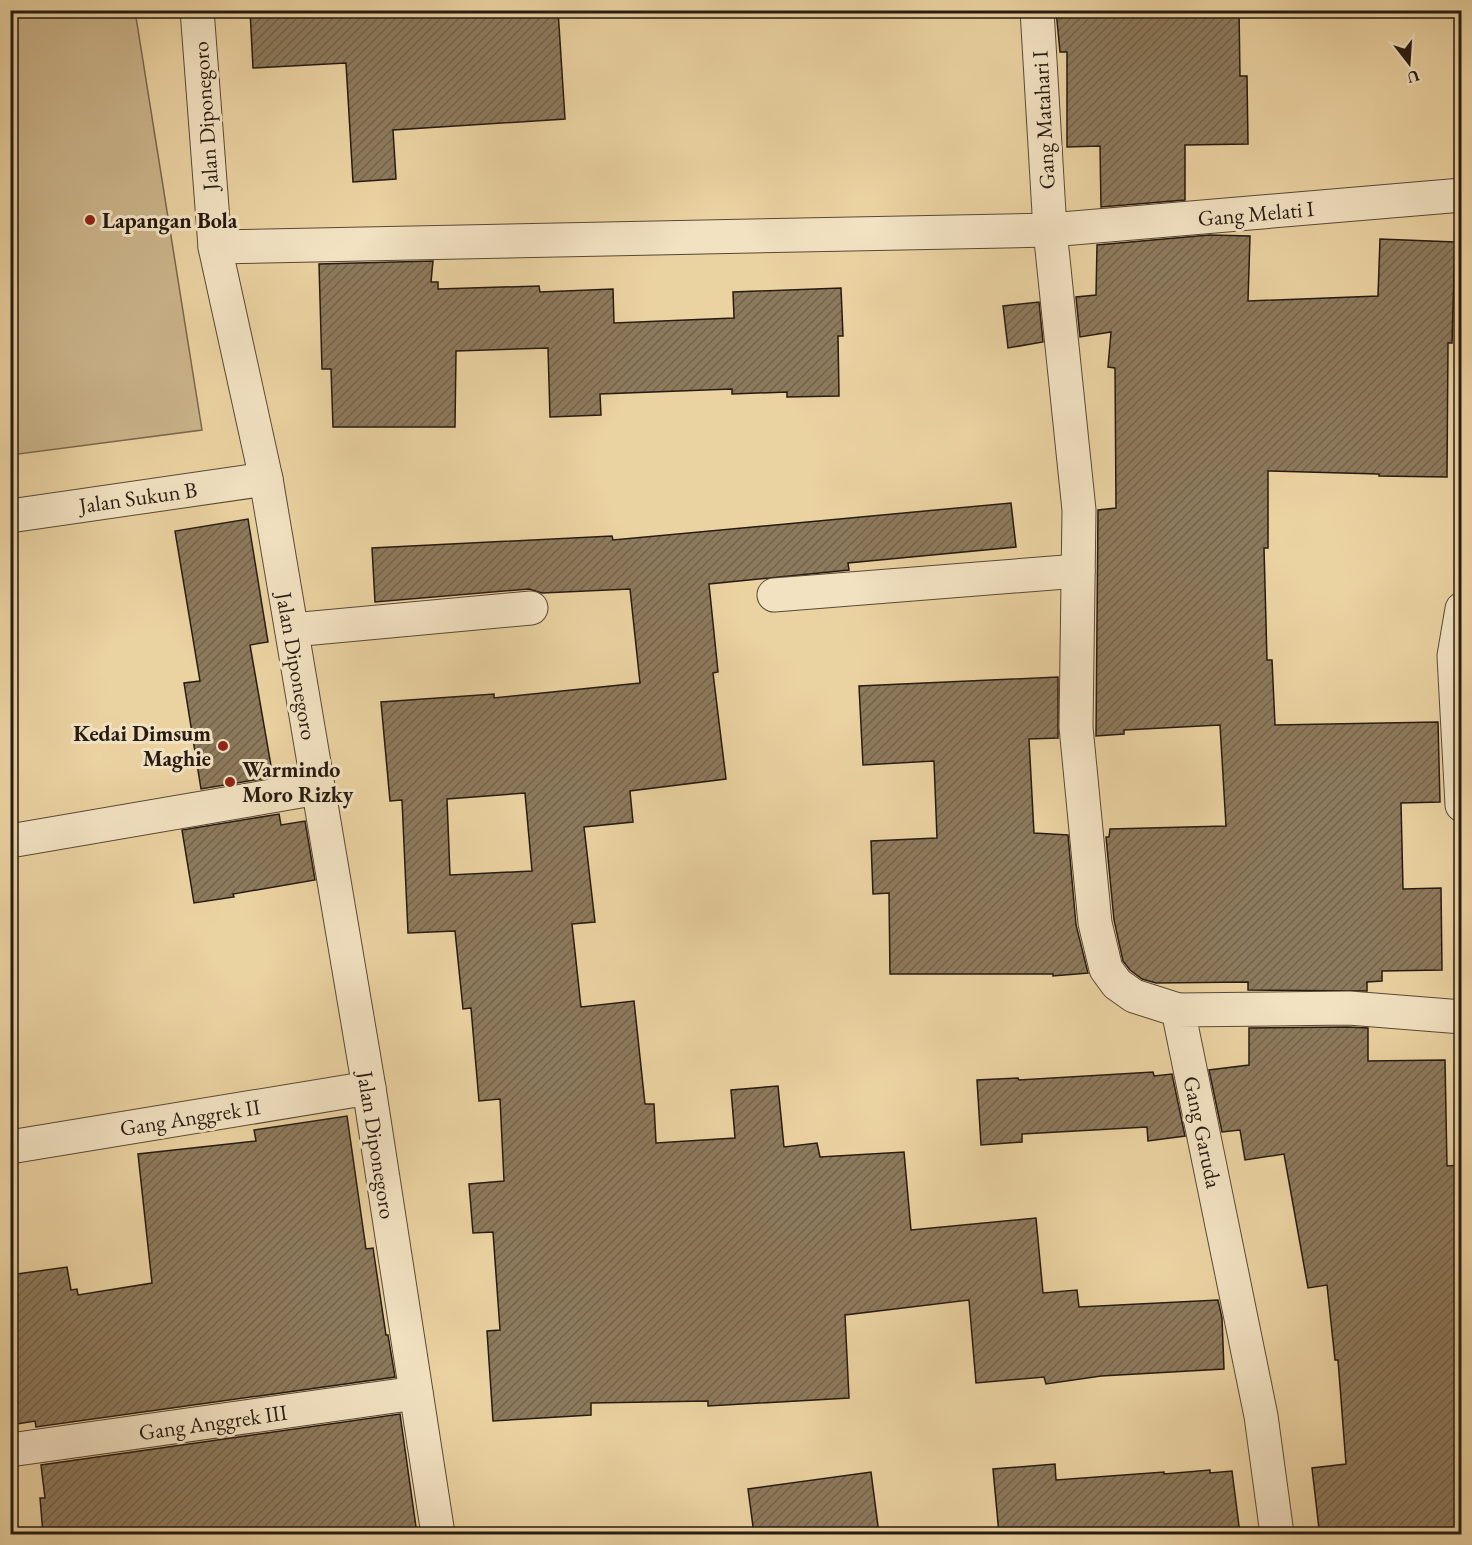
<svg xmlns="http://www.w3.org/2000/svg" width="1472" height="1545" font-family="'EB Garamond',serif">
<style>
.garden{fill:#cab389;stroke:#78674e;stroke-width:1.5}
.building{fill:url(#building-hatch);stroke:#271b12;stroke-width:1.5;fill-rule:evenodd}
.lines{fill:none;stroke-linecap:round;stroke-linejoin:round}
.minor-casing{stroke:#584936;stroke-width:35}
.minor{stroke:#f2e2c2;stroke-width:33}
.poi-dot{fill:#8f2418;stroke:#f2e2c2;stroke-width:2}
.labels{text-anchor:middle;stroke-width:6;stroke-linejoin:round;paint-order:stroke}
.street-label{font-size:22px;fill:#271b12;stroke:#f2e2c2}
.poi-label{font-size:22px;font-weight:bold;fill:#271b12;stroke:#f2e2c2;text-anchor:start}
</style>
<defs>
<pattern id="building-hatch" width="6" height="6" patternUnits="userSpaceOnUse" patternTransform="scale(1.5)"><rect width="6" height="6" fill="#8d7a5c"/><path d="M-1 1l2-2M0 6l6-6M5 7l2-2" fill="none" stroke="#73634b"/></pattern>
</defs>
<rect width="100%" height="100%" fill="#ebd2a1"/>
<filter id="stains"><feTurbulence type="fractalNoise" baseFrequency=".00333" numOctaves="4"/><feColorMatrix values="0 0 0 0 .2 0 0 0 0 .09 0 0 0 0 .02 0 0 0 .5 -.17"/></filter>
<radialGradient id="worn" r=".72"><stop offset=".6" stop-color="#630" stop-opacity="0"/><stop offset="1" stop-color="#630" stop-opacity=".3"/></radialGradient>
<!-- garden -->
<polygon class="garden" points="10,11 135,11 202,430 11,455"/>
<!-- building -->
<g class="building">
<polygon points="250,10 558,10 565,119 393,130 396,179 353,182 346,63 253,68"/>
<polygon points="1056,10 1239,10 1240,76 1247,76 1248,144 1185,145 1185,200 1101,207 1100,146 1067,147 1067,52 1060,52"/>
<polygon points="1209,235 1250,236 1248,301 1378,296 1380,239 1455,242 1452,343 1448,343 1447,477 1379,476 1379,474 1268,471 1268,548 1264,548 1267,660 1272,660 1275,725 1438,722 1440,802 1401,803 1403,889 1441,888 1442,970 1382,971 1382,981 1367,982 1367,991 1248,990 1248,982 1156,983 1142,979 1130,970 1123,961 1114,920 1106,837 1109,837 1110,829 1226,826 1220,725 1124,730 1124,734 1096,736 1098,510 1116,508 1115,368 1108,367 1111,332 1080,337 1076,297 1096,295 1097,245"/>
<polygon points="433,261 431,282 438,282 438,289 539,286 540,292 613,289 614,323 734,318 733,292 841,288 843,336 838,336 839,396 787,397 787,392 732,394 732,389 600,394 601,415 550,417 548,348 456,351 455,427 333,427 331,369 322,369 319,264"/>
<polygon points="1039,302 1043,342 1008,348 1003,306"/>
<path d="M1011,503L1016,547L848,563L849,570L709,584L718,672L713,673L726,779L630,791L633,822L584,827L595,922L572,924L581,1007L634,1001L645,1104H654L656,1143L735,1138L731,1090L778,1086L784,1147L817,1143L820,1157L904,1152L911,1230L1036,1218L1043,1293L1077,1290L1079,1307L1218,1300L1222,1318L1224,1369L1101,1376L1046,1384L1044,1377L976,1383L969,1300L845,1315L849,1398L708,1406V1401L591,1403V1415L493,1421L487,1331L500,1330L493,1232L473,1233L469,1184L504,1181L500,1099L479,1101L471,1008L463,1009L455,931L408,933L402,800L390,801L381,702L494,694V698L640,683L630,589L542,593L529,589L375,602L372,548L612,536L613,540ZM525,793L532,871L450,875L447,799Z"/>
<polygon points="248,519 268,642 250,645 273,777 201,789 184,683 200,681 175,531"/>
<polygon points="1058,677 1058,738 1029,739 1034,833 1068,835 1076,925 1088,973 1053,976 1053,974 890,974 889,893 873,894 871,841 937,838 934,761 863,765 859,686"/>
<polygon points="279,814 281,825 305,821 315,880 233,894 234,897 194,903 182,830"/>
<polygon points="1348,1027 1368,1028 1368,1061 1445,1060 1447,1166 1461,1165 1461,1534 1343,1534 1342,1527 1319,1529 1312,1468 1346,1464 1338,1360 1335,1360 1327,1285 1308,1288 1284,1154 1245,1160 1240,1130 1222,1132 1209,1070 1249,1065 1249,1028"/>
<polygon points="1153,1072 1154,1076 1172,1074 1185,1136 1148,1141 1147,1127 1022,1134 1022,1142 981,1145 977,1080 1018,1078 1019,1080"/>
<polygon points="347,1116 366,1249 373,1248 386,1335 388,1335 395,1377 36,1427 35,1421 10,1425 10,1275 67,1267 71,1290 77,1289 78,1295 152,1283 138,1154 256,1141 254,1130"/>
<polygon points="400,1414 417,1534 43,1534 40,1498 45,1498 41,1465"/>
<polygon points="1055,1464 1056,1480 1164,1472 1164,1474 1210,1470 1210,1473 1232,1471 1240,1534 999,1534 993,1469"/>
<polygon points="871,1472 879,1534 754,1534 748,1489"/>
</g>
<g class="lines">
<!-- minor casing -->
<g class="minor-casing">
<g id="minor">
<polyline points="197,10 215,247 266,479 369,1088 438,1534"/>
<polyline points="1037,10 1050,230 1079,510 1076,727 1095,923 1106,969 1117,984 1134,996 1178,1010"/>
<polyline points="215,247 1050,230 1462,195"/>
<polyline points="10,516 266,479"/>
<polyline points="774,595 1078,571"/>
<polyline points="1462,609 1454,656 1462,805"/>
<polyline points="292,630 531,608"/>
<polyline points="10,841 318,788"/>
<polyline points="10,1147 369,1088"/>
<polyline points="10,1450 416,1393"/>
<polyline points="1277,1534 1261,1416 1178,1010 1349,1008 1462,1017"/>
</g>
</g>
<!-- minor -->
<use href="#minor" class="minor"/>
</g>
<!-- markers -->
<g class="poi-dot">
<circle cx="90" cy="220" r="6"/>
<circle cx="223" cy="746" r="6"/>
<circle cx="230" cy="782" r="6"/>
</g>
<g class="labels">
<!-- street labels -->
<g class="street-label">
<text transform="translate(205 116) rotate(-94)" y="8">Jalan Diponegoro</text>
<text transform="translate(1043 120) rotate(-93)" y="8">Gang Matahari I</text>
<text transform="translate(1256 213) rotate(-5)" y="8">Gang Melati I</text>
<text transform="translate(138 497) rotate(-8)" y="8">Jalan Sukun B</text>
<text transform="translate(297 666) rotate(80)" y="8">Jalan Diponegoro</text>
<text transform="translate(190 1117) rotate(-9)" y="8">Gang Anggrek II</text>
<text transform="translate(1203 1132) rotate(78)" y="8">Gang Garuda</text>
<text transform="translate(377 1145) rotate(81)" y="8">Jalan Diponegoro</text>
<text transform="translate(213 1422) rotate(-8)" y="8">Gang Anggrek III</text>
</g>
<!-- poi labels -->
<g class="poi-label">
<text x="102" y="228">Lapangan Bola</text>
<text x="211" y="741" text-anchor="end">Kedai Dimsum<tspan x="211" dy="25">Maghie</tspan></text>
<text x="242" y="777">Warmindo<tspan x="242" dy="25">Moro Rizky</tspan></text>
</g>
</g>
<!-- margin -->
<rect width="1472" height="1545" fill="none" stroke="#ebd2a1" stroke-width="36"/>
<rect x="12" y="12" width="1448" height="1521" fill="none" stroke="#271b12" stroke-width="3"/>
<rect x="18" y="18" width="1436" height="1509" fill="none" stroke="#271b12" stroke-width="1.5"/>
<!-- north arrow -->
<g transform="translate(1409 63) rotate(163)" stroke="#f2e2c2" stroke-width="4.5" paint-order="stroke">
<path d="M0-4.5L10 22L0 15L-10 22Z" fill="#271b12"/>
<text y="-9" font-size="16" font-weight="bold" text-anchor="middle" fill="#271b12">U</text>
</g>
<rect width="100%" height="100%" filter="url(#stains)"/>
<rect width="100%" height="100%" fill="url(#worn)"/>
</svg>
